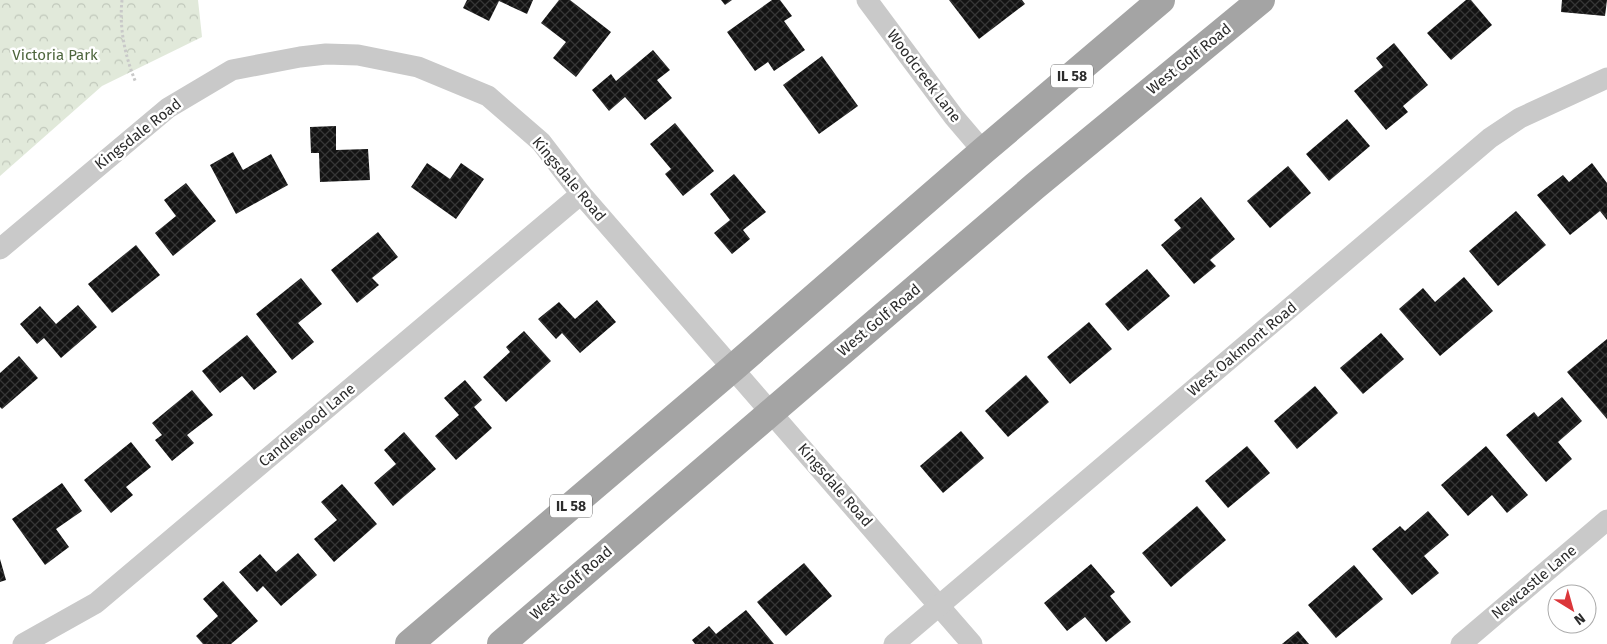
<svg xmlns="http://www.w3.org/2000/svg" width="1607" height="644" font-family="'Fira Sans',sans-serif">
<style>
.park{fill:url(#park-crowns)}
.building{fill:url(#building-cross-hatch)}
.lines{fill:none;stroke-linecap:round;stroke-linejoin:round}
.path{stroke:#c9c9c9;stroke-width:3;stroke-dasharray:2.5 2.5;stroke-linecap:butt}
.street{stroke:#c9c9c9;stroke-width:21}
.primary{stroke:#a4a4a4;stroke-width:28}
.labels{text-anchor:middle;stroke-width:5;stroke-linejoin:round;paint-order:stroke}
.shield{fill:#fff;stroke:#6b6b6b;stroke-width:1}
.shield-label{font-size:14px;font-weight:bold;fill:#2c2c2c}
.park-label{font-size:15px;fill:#4d653c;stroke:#fff}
.street-label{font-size:15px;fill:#2c2c2c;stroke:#fff}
</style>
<defs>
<pattern id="park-crowns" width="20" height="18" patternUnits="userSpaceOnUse" patternTransform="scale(1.25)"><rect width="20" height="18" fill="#e1e9da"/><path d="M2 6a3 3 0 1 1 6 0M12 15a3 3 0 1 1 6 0" fill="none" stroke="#c1c8bb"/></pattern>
<pattern id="building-cross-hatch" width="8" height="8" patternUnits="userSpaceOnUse" patternTransform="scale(1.25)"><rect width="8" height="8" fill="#131313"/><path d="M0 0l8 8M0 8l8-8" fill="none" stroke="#363636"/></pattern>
</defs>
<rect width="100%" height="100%" fill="#fff"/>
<!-- park -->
<polygon class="park" points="0,0 198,0 202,37 102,86 0,176"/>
<!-- building -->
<g class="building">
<polygon points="467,0 533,0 527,14 499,1 489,21 463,8"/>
<polygon points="559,0 570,0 611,32 576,77 553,58 566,42 541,23"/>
<polygon points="721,0 732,0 725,5"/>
<polygon points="772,0 780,0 792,16 784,21 805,50 774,71 768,62 755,71 727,32"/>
<polygon points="949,0 1022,0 1025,4 979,39"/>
<polygon points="1466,0 1471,0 1492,25 1451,60 1427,33"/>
<polygon points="1562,0 1607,0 1605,16 1561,12"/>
<polygon points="1394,43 1428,85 1403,106 1408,112 1386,130 1354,91 1383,67 1376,58"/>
<polygon points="653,50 670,70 657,80 672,98 645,120 625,97 609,111 592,90 611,74 616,81"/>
<polygon points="822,56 858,106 819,134 783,85"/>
<polygon points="1347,119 1370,146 1329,181 1306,154"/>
<polygon points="675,123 714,171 683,196 665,174 671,169 650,144"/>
<polygon points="336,126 336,150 368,149 370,180 320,182 319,153 311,153 310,127"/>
<polygon points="233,152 243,170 271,154 288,185 236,214 210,165"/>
<polygon points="427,163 450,179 461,163 484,179 456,219 411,187"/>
<polygon points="1592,163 1607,183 1607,220 1600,211 1570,235 1537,195 1563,175 1569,182"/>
<polygon points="1288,166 1311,193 1270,228 1247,201"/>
<polygon points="734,174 766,212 743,230 750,239 732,254 714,233 730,220 710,194"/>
<polygon points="186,183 216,221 173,256 155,233 176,216 164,200"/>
<polygon points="1201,197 1235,239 1210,260 1216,266 1194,284 1161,245 1181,228 1174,220"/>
<polygon points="1516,211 1546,245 1498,286 1469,251"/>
<polygon points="378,232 398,257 372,278 379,285 357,303 331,270"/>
<polygon points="136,245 160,275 112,313 88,284"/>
<polygon points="1147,269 1170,296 1128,331 1105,304"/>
<polygon points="1464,277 1493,311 1440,356 1399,309 1423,288 1435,302"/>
<polygon points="301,278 322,304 298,323 314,342 292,360 256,314"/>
<polygon points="597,300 616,322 580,353 562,333 556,339 538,319 559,302 575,319"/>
<polygon points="78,305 97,327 61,358 44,338 37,344 20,324 40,306 56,324"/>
<polygon points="1089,322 1112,349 1070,384 1047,357"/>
<polygon points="524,331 551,361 506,402 483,377 510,352 506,347"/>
<polygon points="1381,333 1404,359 1363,394 1340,368"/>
<polygon points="247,335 277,372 254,390 242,376 220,393 202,371"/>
<polygon points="1607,339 1607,419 1567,372"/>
<polygon points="19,356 38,378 2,409 0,407 0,373"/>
<polygon points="1026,375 1049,402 1008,437 985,411"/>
<polygon points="465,380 482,400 474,407 492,428 456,460 435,436 459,415 444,398"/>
<polygon points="1315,386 1338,413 1297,449 1274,421"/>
<polygon points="192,390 213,415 187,435 194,443 172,461 155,440 162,435 152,423"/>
<polygon points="1562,397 1582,421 1558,442 1572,459 1546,482 1506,435 1534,412 1538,417"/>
<polygon points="961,431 984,458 943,493 920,466"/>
<polygon points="404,432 436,469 393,506 374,483 396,464 384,450"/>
<polygon points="131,442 151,467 126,487 133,495 111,513 84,480"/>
<polygon points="1247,446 1270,473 1228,508 1205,481"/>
<polygon points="1486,446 1528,495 1507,513 1492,495 1468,516 1441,485"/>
<polygon points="62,483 82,511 56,529 69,547 45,565 12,519"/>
<polygon points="342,484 377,524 334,562 314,539 337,520 321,502"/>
<polygon points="1197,506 1226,540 1171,587 1142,553"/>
<polygon points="1428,511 1449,535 1424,556 1439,573 1412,595 1372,549 1400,526 1405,531"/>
<polygon points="298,553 317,575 281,606 263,586 257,592 239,572 260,554 276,572"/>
<polygon points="0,559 6,580 0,582"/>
<polygon points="804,563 832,596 786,636 757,602"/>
<polygon points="1091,564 1115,592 1110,596 1131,622 1106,642 1085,617 1067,631 1044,603"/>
<polygon points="1354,565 1383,599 1336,638 1308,605"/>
<polygon points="223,581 258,621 231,644 203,644 196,636 218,616 203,599"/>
<polygon points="746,610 774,644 695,644 692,640 709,626 716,634"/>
<polygon points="1298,631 1309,644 1282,644"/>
</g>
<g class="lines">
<!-- path -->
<path class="path" d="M122,0C119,29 125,56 136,83"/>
<!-- street -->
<g class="street">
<polyline points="867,0 954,117 983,151"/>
<polyline points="0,249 168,108 232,70 300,57 326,54 358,55 418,67 488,96 541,142 581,194 972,644"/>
<polyline points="23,644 96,603 581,194"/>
<polyline points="894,644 1490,138 1520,118 1607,78"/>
<polyline points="1461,644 1607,520"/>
</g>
<!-- primary -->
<g class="primary">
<polyline points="409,644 733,368 983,151 1161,0"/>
<polyline points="501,644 1035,186 1261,0"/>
</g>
</g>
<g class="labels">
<!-- shield labels -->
<g class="shield">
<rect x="1051" y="64.5" width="42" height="23" rx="4"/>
<rect x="550" y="494.5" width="42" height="23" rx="4"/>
</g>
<g class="shield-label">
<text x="1072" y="81">IL 58</text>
<text x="571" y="511">IL 58</text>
</g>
<!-- park labels -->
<g class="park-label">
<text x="55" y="60">Victoria Park</text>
</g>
<!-- street labels -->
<g class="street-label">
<text transform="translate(1189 59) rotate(-39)" y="5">West Golf Road</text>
<text transform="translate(924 76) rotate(53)" y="5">Woodcreek Lane</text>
<text transform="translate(138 134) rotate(-38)" y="5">Kingsdale Road</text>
<text transform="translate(569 179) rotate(50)" y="5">Kingsdale Road</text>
<text transform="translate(879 320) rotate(-40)" y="5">West Golf Road</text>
<text transform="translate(1242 349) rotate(-40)" y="5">West Oakmont Road</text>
<text transform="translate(307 425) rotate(-40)" y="5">Candlewood Lane</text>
<text transform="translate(835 485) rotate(49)" y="5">Kingsdale Road</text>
<text transform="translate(1534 582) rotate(-40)" y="5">Newcastle Lane</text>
<text transform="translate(571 583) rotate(-41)" y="5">West Golf Road</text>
</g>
</g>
<!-- north arrow -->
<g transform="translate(1572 609) rotate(143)"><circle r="24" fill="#ffffff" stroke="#ababab"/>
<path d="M0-4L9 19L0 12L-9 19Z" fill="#db363a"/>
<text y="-8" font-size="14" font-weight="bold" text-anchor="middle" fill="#2c2c2c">N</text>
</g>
</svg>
